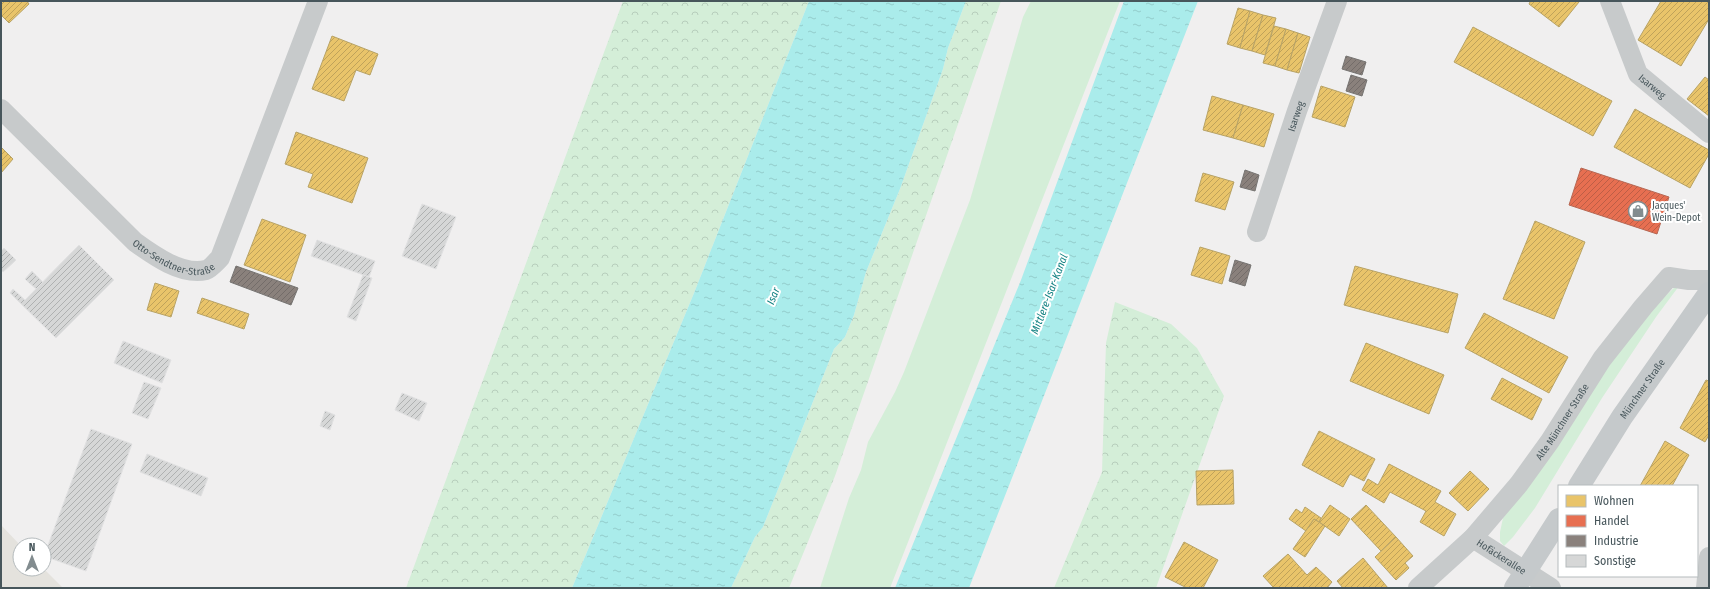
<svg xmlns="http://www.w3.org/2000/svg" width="1710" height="589" font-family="'Fira Sans Condensed',sans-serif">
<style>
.commercial{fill:#e4e2dd}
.green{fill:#d4eed8}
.forest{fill:url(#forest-crowns)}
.water{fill:url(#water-ripples)}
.homes{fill:url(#homes-hatch);stroke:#b8a366}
.shops{fill:url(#shops-hatch);stroke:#b76854}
.industry{fill:url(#industry-hatch);stroke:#767472}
.building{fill:url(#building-hatch);stroke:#e1e1e2}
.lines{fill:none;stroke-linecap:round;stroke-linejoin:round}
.minor{stroke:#c7cacb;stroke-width:20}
.major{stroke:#c5c9cb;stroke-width:22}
.labels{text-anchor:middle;stroke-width:4;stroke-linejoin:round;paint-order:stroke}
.street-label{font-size:10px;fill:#47565b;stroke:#fff}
.poi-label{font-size:10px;fill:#47565b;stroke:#fff;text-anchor:start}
.water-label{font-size:11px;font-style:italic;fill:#108181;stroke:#fff}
</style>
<defs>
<pattern id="forest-crowns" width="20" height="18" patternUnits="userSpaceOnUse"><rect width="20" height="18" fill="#d4eed8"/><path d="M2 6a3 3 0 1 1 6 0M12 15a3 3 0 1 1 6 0" fill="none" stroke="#b7cebc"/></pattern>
<pattern id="water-ripples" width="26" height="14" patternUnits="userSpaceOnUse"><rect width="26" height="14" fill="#aaeceb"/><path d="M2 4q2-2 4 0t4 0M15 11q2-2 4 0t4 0" fill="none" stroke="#94cccc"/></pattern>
<pattern id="homes-hatch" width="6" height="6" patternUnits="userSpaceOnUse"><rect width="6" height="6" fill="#e9c46a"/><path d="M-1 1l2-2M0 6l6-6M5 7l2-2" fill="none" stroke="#bfa25a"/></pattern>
<pattern id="shops-hatch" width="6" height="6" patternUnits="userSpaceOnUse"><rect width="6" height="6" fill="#e76f51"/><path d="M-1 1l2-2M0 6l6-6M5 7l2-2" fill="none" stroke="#bd5e46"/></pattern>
<pattern id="industry-hatch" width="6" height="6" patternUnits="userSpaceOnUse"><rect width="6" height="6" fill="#8a817c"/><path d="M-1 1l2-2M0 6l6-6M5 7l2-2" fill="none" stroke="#736c69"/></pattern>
<pattern id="building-hatch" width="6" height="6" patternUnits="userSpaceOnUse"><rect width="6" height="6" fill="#d6d7d7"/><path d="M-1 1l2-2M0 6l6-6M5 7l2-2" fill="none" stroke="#afb1b1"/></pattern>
</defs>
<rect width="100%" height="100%" fill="#f0efef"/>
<!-- commercial -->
<polygon class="commercial" points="1,525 20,545 20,569 44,569 63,588 1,588"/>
<!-- green -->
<g class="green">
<polygon points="1031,1 1120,1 890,588 820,588 849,498 861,470 868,442 895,392 904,372 970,200 1023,17"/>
<polygon points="1677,285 1679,286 1656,317 1602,398 1535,508 1513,537 1504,546 1500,541 1500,532 1503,518 1518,498 1603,371 1656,305"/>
</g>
<!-- forest -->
<g class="forest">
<polygon points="623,1 809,1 694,293 572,588 406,588"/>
<polygon points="966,1 1001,1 835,476 789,588 731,588 755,537 763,527 834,349 845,337 854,315 866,272 900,189 943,69 948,48"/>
<polygon points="1115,302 1171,324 1197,348 1224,396 1156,588 1054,588 1102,472 1106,343"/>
</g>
<!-- water -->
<g class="water">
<polygon points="809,1 966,1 948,48 943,69 900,189 866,272 854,315 845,337 834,349 763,527 755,537 731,588 572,588 694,293"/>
<polygon points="1124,1 1198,1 969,588 895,588 1021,280"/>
</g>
<!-- homes -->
<g class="homes">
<polygon points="1,1 27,1 29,4 9,23 1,15"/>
<polygon points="1528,1 1578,1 1579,2 1559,27 1529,4 1530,2"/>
<polygon points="1661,1 1709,1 1709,19 1681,66 1638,40"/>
<polygon points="1238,8 1250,11 1240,48 1227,44"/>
<polygon points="1250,11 1263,15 1252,51 1240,48"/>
<polygon points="1263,15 1276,18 1265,55 1252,51"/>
<polygon points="1274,26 1286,29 1275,66 1263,63"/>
<polygon points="1473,27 1612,101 1593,136 1454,62"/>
<polygon points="1286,29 1298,33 1287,70 1275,66"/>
<polygon points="1298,33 1310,37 1299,73 1287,70"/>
<polygon points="332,36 378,54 370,75 356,70 344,101 312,89"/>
<polygon points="1705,77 1709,80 1709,116 1687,99"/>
<polygon points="1321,86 1355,97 1345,127 1312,117"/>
<polygon points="1212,96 1243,105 1233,138 1203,130"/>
<polygon points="1243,105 1274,114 1264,147 1233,138"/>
<polygon points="1635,109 1709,150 1709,154 1690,188 1614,147"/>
<polygon points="296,132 368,158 352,203 308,187 313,174 285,164"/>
<polygon points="1,147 13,159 1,173"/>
<polygon points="1203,173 1234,182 1225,210 1195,201"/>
<polygon points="262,219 306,235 290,282 244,265"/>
<polygon points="1535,221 1585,242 1554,319 1503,299"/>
<polygon points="1200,247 1230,256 1222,284 1191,275"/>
<polygon points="1355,266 1458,294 1448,333 1344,305"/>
<polygon points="155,283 179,291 171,317 147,310"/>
<polygon points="202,298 249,314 244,329 197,313"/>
<polygon points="1484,313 1568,357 1549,393 1465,348"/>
<polygon points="1366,343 1444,375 1429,414 1350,381"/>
<polygon points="1502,378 1542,399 1532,420 1491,399"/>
<polygon points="1706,380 1709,381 1709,435 1705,442 1680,428"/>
<polygon points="1319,431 1375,459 1364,481 1350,474 1343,487 1302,465"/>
<polygon points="1665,441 1689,455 1672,486 1640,486"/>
<polygon points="1389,464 1441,491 1435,502 1456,514 1444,536 1420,522 1426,511 1390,492 1384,503 1362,490 1368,479 1378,485"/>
<polygon points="1233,470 1234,504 1197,505 1196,471"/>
<polygon points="1470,471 1489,489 1468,511 1449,493"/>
<polygon points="1330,505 1350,519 1339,536 1319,522"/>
<polygon points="1366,505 1396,537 1381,551 1351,519"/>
<polygon points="1305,507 1321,518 1319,522 1314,519 1306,531 1289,519 1296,509 1302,513"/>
<polygon points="1314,519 1325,526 1305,557 1293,549"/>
<polygon points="1396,537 1413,556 1405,563 1409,568 1396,580 1375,557"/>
<polygon points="1184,542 1218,560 1203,588 1187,588 1165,577"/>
<polygon points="1288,554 1307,575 1316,567 1332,582 1327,588 1274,588 1263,576"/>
<polygon points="1363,558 1388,588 1343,588 1337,581"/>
</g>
<!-- shops -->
<polygon class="shops" points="1581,168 1669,197 1657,234 1569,205"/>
<!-- industry -->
<g class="industry">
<polygon points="1346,56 1366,62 1362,75 1342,69"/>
<polygon points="1351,75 1367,80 1362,96 1346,91"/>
<polygon points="1245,170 1259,175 1255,191 1240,187"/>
<polygon points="1235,260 1251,265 1245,286 1229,281"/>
<polygon points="236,266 298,288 291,305 230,282"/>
</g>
<!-- building -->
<g class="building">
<polygon points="422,204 456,217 436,269 402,256"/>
<polygon points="317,240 375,261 369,277 311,256"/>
<polygon points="79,245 114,280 56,338 10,293 13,289 25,300"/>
<polygon points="4,248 16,260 3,272 1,270 1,251"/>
<polygon points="32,271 43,282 36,289 25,279"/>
<polygon points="363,275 372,278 356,321 347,317"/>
<polygon points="123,341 171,360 162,383 114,363"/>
<polygon points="144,382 161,388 148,419 132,413"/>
<polygon points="402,393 427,403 419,421 395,410"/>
<polygon points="325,411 335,415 330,430 320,426"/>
<polygon points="91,429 132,444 86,571 44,556"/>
<polygon points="147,454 208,478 201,496 140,472"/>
</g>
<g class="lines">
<!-- minor -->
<g class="minor">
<path id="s1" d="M1610,1L1638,74L1709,133"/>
<path id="s2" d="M1,109L135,242C153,255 182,276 206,270C210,269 216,262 220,258L318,1"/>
<path id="s3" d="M1257,232L1297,111L1337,1"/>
<path id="s4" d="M1473,538L1551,588"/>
<path id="s5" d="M1418,588L1473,538L1519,484L1550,441L1602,359L1643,307L1669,277L1689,280H1709"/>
<polyline points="1706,588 1709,557"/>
</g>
<!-- major -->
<g class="major">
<path id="s6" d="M1579,486L1622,417L1709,293"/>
<polyline points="1515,588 1559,519"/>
</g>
</g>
<!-- icons -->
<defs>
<g id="shop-ring" transform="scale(1)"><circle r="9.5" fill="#fff" stroke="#828c8f" stroke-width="1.5"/><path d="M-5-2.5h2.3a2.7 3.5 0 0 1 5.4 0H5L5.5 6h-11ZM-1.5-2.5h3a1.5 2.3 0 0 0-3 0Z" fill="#828c8f"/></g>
</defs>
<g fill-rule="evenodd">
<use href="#shop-ring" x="1638" y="211"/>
</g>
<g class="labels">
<!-- street labels -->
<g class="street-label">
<text dy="4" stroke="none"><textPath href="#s1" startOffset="97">Isarweg</textPath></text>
<text dy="4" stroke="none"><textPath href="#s3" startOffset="122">Isarweg</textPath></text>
<text dy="4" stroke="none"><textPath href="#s2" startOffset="232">Otto-Sendtner-Straße</textPath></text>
<text dy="4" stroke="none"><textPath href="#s6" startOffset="116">Münchner Straße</textPath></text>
<text dy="4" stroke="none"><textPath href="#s5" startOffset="221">Alte Münchner Straße</textPath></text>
<text dy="4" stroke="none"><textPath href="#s4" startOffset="34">Hofäckerallee</textPath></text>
</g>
<!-- poi labels -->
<g class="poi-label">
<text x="1652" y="209">Jacques'<tspan x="1652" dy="12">Wein-Depot</tspan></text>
</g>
<!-- water labels -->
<g class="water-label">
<text transform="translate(1049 294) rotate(-69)" y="4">Mittlere-Isar-Kanal</text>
<text transform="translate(773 296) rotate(-68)" y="4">Isar</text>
</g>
</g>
<!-- border -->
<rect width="1710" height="589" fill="none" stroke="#47565b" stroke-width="4"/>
<!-- legend -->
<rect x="1558" y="485" width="140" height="92" fill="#ffffff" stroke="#b5bbbd"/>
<rect x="1566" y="495" width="20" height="12" fill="#e9c46a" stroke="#b5bbbd"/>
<text x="1594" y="505" font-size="12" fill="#47565b">Wohnen</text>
<rect x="1566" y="515" width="20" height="12" fill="#e76f51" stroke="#b5bbbd"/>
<text x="1594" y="525" font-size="12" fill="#47565b">Handel</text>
<rect x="1566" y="535" width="20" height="12" fill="#8a817c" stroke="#b5bbbd"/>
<text x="1594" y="545" font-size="12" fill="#47565b">Industrie</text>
<rect x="1566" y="555" width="20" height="12" fill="#d6d7d7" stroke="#b5bbbd"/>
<text x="1594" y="565" font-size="12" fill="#47565b">Sonstige</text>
<!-- north arrow -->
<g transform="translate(32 557)"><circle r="19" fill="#ffffff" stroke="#b5bbbd"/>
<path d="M0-3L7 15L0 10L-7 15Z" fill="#828c8f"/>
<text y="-6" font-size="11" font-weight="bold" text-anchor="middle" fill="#47565b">N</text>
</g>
</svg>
